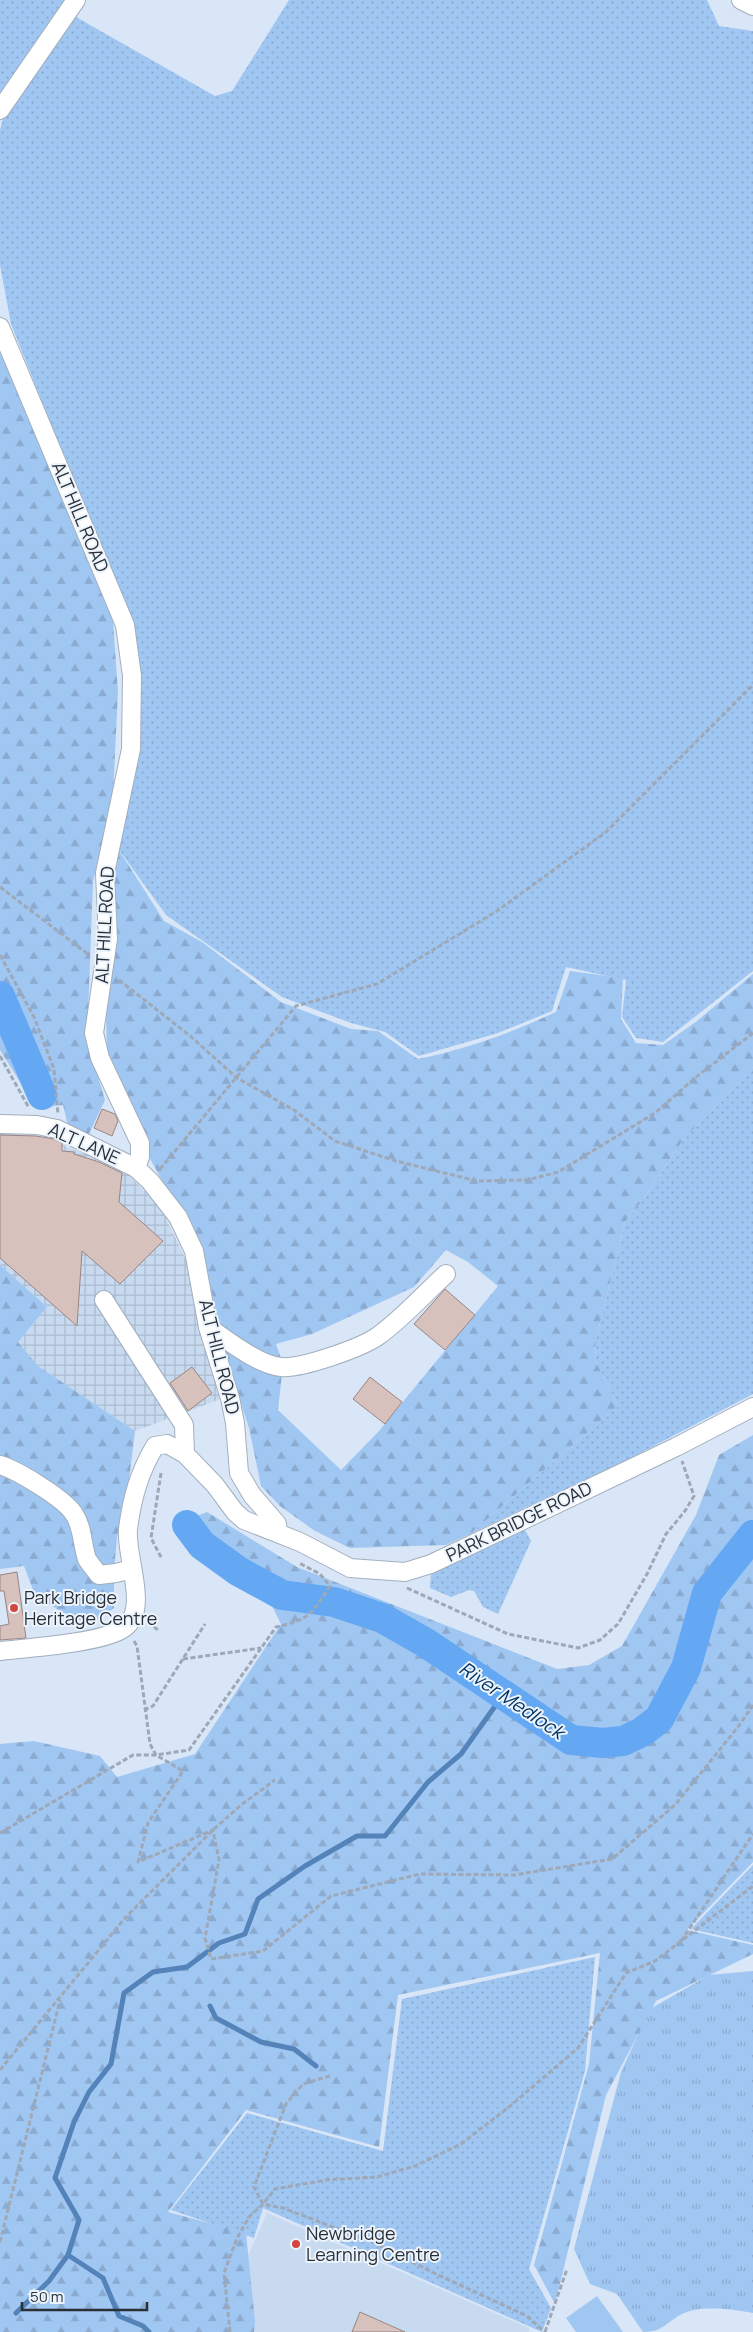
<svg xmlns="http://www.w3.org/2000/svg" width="753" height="2332" font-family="Manrope,sans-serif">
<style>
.built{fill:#c8daf0}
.industrial{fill:url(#industrial-grid)}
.grass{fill:url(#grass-dots)}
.forest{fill:url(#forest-firs);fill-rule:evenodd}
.park{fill:url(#park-tufts)}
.garden{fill:#a0c6f2}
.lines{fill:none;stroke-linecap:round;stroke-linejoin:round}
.stream{stroke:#5383b9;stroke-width:5}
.river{stroke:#64a7f2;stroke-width:30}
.building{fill:#d7c1bd;stroke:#9a8582}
.minor-casing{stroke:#a1afbe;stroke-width:20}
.path{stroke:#9ea8b6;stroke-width:3;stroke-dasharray:5 2.5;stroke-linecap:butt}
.minor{stroke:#fff;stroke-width:18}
.poi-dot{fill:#d3453e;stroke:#ebf3fd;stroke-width:2}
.labels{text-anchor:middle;stroke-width:4;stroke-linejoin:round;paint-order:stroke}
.street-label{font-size:18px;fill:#2a2f35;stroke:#ebf3fd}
.poi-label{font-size:18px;fill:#2a2f35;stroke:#ebf3fd;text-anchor:start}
.water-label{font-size:19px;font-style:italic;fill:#003361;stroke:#ebf3fd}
</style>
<defs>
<pattern id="industrial-grid" width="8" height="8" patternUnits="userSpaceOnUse" patternTransform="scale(1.25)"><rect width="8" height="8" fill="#c8daf0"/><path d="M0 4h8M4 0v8" fill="none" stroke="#acbbce"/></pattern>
<pattern id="grass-dots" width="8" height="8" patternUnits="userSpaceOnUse" patternTransform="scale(1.25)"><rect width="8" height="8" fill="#a0c6f2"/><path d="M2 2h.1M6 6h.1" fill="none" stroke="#8aaad0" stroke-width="1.8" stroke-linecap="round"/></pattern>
<pattern id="forest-firs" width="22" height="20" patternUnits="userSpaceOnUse" patternTransform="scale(1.25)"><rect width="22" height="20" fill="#a0c6f2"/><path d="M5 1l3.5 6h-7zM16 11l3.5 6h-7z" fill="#8aaad0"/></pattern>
<pattern id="park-tufts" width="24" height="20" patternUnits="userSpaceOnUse" patternTransform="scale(1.25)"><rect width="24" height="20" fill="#a0c6f2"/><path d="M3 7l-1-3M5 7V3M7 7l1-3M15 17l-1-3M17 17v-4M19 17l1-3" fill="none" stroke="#8aaad0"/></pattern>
</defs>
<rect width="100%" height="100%" fill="#d9e6f7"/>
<!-- built -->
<polygon class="built" points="267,2213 529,2328 529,2332 239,2332 239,2276"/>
<!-- industrial -->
<polygon class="industrial" points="0,1133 52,1138 67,1147 122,1168 161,1208 190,1268 221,1399 135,1431 38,1366 18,1342 47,1307 0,1265"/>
<!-- grass -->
<g class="grass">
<polygon points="0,0 70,0 0,101"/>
<polygon points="289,0 707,0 719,26 753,31 753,971 663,1042 636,1038 622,1017 626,980 566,967 552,1011 498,1033 419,1056 385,1032 351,1023 282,997 166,915 117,847 140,717 136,637 11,324 0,265 0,130 6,108 76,17 215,96 232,91"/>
<polygon points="753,1067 753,1394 627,1460 470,1534 618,1406 595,1360 596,1339 625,1222 642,1201 683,1140"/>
<polygon points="525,1530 531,1541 498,1614 483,1607 474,1591 469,1590 451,1597 430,1588 431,1573"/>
<polygon points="753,1865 753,1943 691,1929"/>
<polygon points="595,1957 585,2071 529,2269 551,2308 542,2332 263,2208 254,2238 171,2210 247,2113 383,2151 402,1999"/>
</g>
<!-- forest -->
<g class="forest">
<polygon points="0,345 113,621 118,692 113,794 93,882 87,1041 105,1100 88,1136 68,1126 63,1105 36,1108 0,1050"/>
<path d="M117,847L164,921L202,942L281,1002L351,1029L378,1031L418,1059C466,1049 511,1033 556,1012L570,971L623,978L621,1019L636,1043L663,1045L697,1021L753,974V1067L683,1140L642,1201L625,1222L596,1339L595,1360L618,1406L470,1534L446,1545L350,1548L315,1531L280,1506L261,1486L249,1428L225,1354L204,1257L184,1210L163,1182L148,1155L107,1055L106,1012L112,957L111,878ZM446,1250L468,1262L498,1286L379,1431L341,1470L278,1410L283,1364L276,1344L312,1334L414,1287Z"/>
<polygon points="0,1265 47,1307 18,1342 38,1366 135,1431 129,1480 117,1537 114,1572 114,1608 93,1623 71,1618 35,1595 24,1566 0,1569"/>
<polygon points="753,1435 753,1862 687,1930 753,1945 753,1954 656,2001 606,2095 555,2304 534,2265 589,2064 600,1953 398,1995 379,2147 246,2110 168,2212 246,2233 255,2321 254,2332 0,2332 0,1744 34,1741 100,1756 117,1777 195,1754 281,1624 258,1578 175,1524 207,1512 297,1567 557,1669 589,1665 622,1646 696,1515 719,1455"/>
</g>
<!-- park -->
<path class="park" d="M753,1971V2313C735,2309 701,2305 684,2313C667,2321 664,2332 643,2332L617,2294L590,2284L574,2249L621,2072L650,2009L709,1975Z"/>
<!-- garden -->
<polygon class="garden" points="597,2296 623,2332 576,2332 566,2318"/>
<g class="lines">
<!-- stream -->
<g class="stream">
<polyline points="210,2006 216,2018 261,2042 294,2049 316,2066"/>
<polyline points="16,2313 49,2281 68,2255"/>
<polyline points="149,2332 143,2326 119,2316 103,2278 68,2255 79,2220 55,2178 74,2122 89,2092 111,2064 124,1993 153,1972 187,1967 219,1943 245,1934 258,1899 305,1866 357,1836 385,1836 428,1782 461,1754 503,1695"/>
</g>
<!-- river -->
<g class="river">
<polyline points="0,996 42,1095"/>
<polyline points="187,1525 202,1545 238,1571 282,1595 334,1602 382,1618 426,1643 571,1740 603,1743 623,1741 642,1732 659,1719 686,1668 707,1593 753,1535"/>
</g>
</g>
<!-- building -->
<g class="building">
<polygon points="102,1109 115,1114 118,1121 112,1136 94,1128"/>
<polygon points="0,1135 36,1136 54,1139 62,1143 62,1151 74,1152 74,1154 99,1162 122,1173 119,1202 163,1241 120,1284 82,1251 77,1326 0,1258"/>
<polygon points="445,1289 475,1315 445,1350 414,1324"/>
<polygon points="192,1367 212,1393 188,1411 170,1383"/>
<polygon points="370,1377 402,1402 385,1424 353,1399"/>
<polygon points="17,1572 26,1638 0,1640 0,1626 9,1624 4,1591 0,1591 0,1575"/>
<polygon points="360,2312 405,2332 352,2332"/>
</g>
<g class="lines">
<!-- minor casing -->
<g class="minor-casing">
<g id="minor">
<polyline points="741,0 753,6"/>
<polyline points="0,110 76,0"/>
<polyline points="0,327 125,625 132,676 131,749 105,873 108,939 94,1033 100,1058 140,1143 140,1157 136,1168"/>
<polyline points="0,1124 37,1125 57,1129 136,1168 150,1181 178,1217 194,1251 208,1327 230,1398 235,1423 239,1473 252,1495 277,1524 278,1532"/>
<polyline points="104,1300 184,1425 185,1454"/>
<path d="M208,1327C226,1339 258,1365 281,1367C301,1369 361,1348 378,1336C402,1319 424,1294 446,1274"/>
<path d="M0,1465C17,1470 65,1499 74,1514C83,1527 82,1545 87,1559C90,1564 95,1570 99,1575L116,1573L132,1569"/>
<path d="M0,1651C28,1648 103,1643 124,1628C150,1610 125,1556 128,1529C132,1498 139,1473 155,1446L167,1444L185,1454L215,1485L235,1512L244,1520L300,1542L350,1568L405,1572L431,1564L676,1447L753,1407"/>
</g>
</g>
<!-- path -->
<g class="path">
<polyline points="0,887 89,955"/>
<polyline points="0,955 34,1017 54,1069 58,1114"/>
<polyline points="119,980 189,1035 237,1078 294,1110 335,1141 396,1161 477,1181 527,1180 558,1172 655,1113 695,1078 753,1033"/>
<polyline points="0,1056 29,1108"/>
<polyline points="160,1169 296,1006 377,984 497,911 606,832 753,685"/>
<polyline points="161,1473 151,1538 162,1559"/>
<polyline points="407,1588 508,1634 578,1648 600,1640 618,1624 647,1574 666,1534 685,1511 694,1496 682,1461"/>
<polyline points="148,1622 158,1630"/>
<polyline points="134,1641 137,1646 150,1744 156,1755 183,1771 148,1823 138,1862 213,1830 219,1860 205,1938 211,1959 263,1951 331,1896 420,1874 514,1875 612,1859 675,1805 738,1727 753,1705"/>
<polyline points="183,1659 261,1648"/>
<polyline points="144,1710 153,1706 205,1624"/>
<path d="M0,1833L133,1755H156L189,1750L276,1627C311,1619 311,1614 330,1586L320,1574L299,1563"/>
<polyline points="681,1941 753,1834"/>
<polyline points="0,2070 125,1918 213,1830 241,1805 275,1780"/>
<polyline points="330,2076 303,2084 286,2104 254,2187 263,2204 275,2189 326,2180 377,2177 415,2166 461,2144 509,2107 578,2048 626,1973 655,1961 753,1886"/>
<polyline points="0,2242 60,2000"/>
<polyline points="230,2332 224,2273 237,2238 250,2216 263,2204 283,2208 375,2243 434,2273 527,2316 545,2332"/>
<polyline points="545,2332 567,2269"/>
</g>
<!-- minor -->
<use href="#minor" class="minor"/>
</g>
<!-- markers -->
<g class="poi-dot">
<circle cx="14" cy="1608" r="5"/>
<circle cx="296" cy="2244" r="5"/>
</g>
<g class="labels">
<!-- street labels -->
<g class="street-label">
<text transform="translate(80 517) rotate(67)" y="6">ALT HILL ROAD</text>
<text transform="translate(105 925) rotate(-87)" y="6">ALT HILL ROAD</text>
<text transform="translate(84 1144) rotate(24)" y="6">ALT LANE</text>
<text transform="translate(219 1357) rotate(76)" y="6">ALT HILL ROAD</text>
<text transform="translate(519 1522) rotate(-26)" y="6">PARK BRIDGE ROAD</text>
</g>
<!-- poi labels -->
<g class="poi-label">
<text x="24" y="1604">Park Bridge<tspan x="24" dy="21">Heritage Centre</tspan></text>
<text x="306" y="2240">Newbridge<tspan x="306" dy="21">Learning Centre</tspan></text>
</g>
<!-- water labels -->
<g class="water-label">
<text transform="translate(512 1700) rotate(34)" y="7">River Medlock</text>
</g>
</g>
<!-- scale -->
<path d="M22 2302v8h125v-8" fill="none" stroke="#2a2f35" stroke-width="2.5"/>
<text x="30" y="2302" font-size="15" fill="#2a2f35" stroke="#ebf3fd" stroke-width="4" paint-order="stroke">50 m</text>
</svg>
